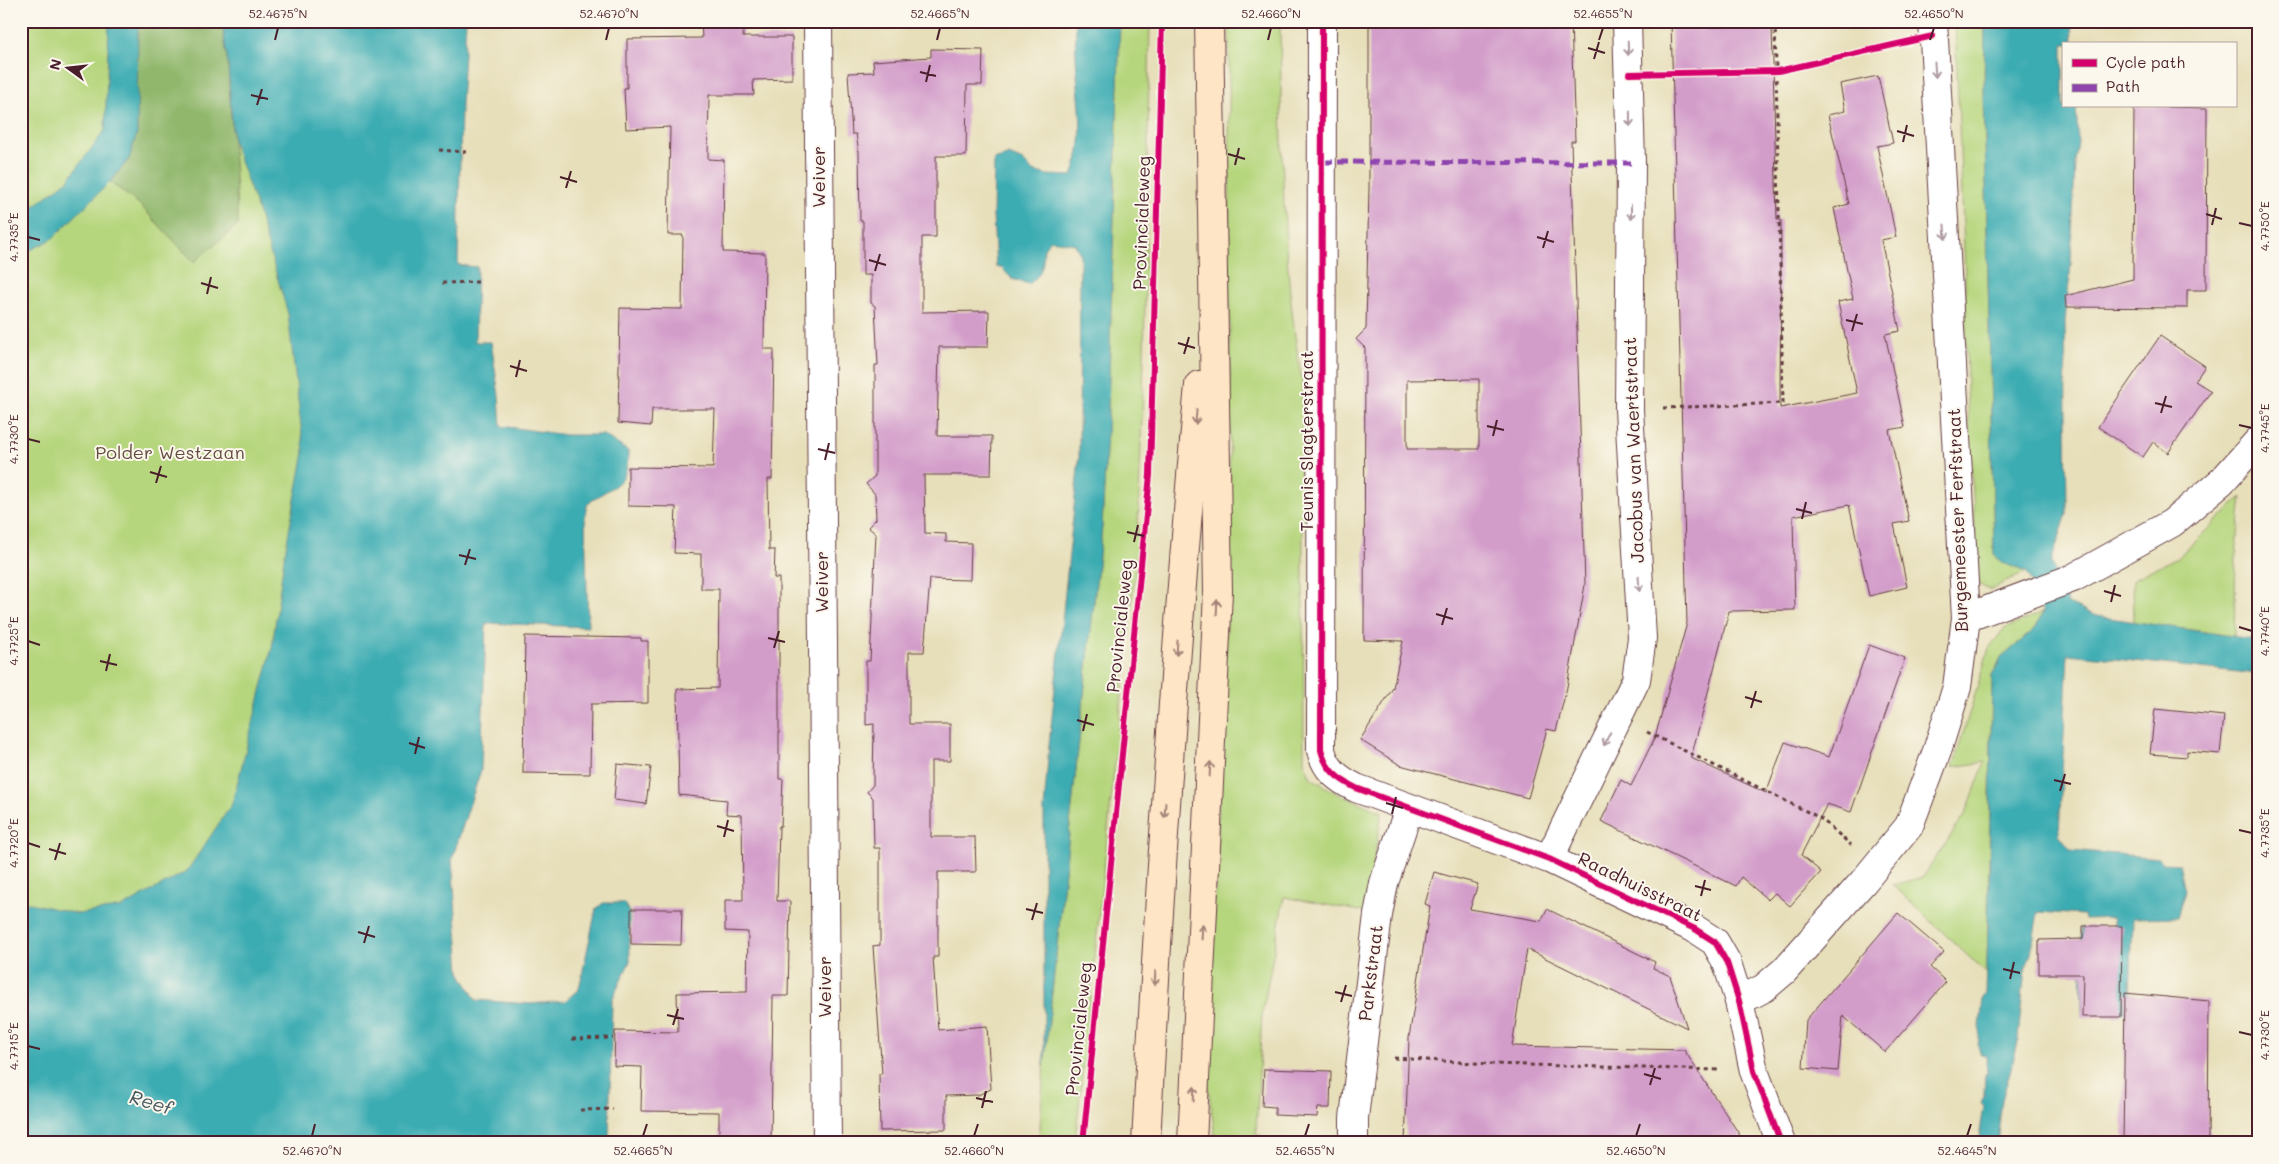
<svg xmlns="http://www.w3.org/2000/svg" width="2279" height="1164" font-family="Mali,sans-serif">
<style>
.green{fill:#b6d67d;stroke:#807a54}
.forest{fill:#90b76c;stroke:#6d6b4c}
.water{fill:#3aacb2;stroke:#42666e}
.building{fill:#d39dca;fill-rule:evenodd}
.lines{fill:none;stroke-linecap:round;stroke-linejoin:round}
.street-casing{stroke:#623c40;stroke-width:30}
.secondary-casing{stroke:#623c40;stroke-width:30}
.path{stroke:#623c40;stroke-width:3;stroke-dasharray:4 4;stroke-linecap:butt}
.street{stroke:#fff;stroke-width:28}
.secondary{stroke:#fee5c5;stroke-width:28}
.quiet{stroke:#8e44ad;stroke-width:5;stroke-dasharray:10 5;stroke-linecap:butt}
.cycleway-casing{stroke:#fbf7ec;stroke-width:9}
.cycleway{stroke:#d6006c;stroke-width:6}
.oneway{stroke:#ae9aa0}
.oneway2{stroke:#a48278}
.ticks{fill:none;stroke:#4a1f2b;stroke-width:2}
.labels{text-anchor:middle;stroke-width:4;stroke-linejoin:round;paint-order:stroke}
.street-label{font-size:18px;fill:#4a1f2b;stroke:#fbf7ec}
.park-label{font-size:18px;fill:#654d40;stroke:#fbf7ec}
.water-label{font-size:19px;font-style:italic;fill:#445761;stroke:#fbf7ec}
.neatline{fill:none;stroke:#4a1f2b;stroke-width:2}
.ticks-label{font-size:12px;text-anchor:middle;fill:#4a1f2b}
</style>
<rect width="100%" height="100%" fill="#fbf7ec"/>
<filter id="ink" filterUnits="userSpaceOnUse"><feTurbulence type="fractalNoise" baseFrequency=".02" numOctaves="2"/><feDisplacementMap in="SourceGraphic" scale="10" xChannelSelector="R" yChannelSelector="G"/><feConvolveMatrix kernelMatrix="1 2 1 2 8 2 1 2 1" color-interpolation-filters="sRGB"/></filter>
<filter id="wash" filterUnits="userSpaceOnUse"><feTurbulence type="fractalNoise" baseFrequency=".0096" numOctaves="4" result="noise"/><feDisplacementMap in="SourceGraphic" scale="20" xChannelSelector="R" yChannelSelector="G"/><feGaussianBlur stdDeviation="1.12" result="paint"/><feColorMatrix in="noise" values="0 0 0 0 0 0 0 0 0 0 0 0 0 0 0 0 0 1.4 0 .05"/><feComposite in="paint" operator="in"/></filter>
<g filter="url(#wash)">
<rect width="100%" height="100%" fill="#e7dfba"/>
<!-- green -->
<g class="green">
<polygon points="21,21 239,21 319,398 286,734 21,1143"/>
<polygon points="1120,21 1150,21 1144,359 1137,554 1075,1143 1039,1143 1044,1067 1102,527 1108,411"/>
<path d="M1229,21H1280C1282,142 1281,262 1302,381L1304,762L1311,778L1338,794L1382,812L1365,912L1284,897L1262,1015L1256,1134L1277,1143H1216L1207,1078L1228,584L1230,420Z"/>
<polygon points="1955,21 1985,21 1984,92 1994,553 2002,563 2027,572 1989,590 1978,584 1967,389 1965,275"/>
<polygon points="2242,497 2236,554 2234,636 2134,622 2133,579 2178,557"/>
<polygon points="2043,612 2036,628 2001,658 1992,676 1987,974 1893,885 1923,877 1966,813 1985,762 1953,767 1989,648 2004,629"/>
</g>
<!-- forest -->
<polygon class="forest" points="138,21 222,21 228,64 238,225 194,262 139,204 110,182 129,159"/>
<!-- water -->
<g class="water">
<polygon points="109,21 138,21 137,134 129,159 110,182 52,239 21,255 21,216 68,180 105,130"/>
<path d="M222,21H466L461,104L458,265L477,267L475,342H491L499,396L501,426L566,435H604L628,451C629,490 609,484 587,505L585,517L588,627L486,623L481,770L452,859L460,972L476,1000L530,1004L565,1001L579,989L596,909L603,903H624L629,912L630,961L612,1000L609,1143H21V901L78,914L123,907L187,871L232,804L272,648L284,558L304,452L288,314L258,211L233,141L228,64Z"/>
<path d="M1076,21H1120L1108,411L1102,527L1044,1067V809L1049,745L1079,459L1080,254L1075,244L1051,240L1044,248C1043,266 1043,273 1029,284L1012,279L1002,268L996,267L993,216L994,160L1009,155L1023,161L1032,171L1048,175L1072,176C1088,138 1077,96 1076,56C1075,45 1076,33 1076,21Z"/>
<polygon points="1985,21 2072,21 2073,44 2063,44 2063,106 2076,106 2078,141 2075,162 2071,264 2065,321 2067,514 2051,562 2068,604 2096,616 2258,640 2258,674 2068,654 2059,834 2071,850 2159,858 2163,863 2179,864 2185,891 2177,917 2133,918 2130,994 2125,1013 2082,1014 2081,927 2110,927 2114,1007 2113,918 2085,919 2084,915 2038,912 2031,954 2025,970 2017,1047 2002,1100 1997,1143 1978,1143 1984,1107 1981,1103 1984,1095 1985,1074 1987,1074 1986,1056 1981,1055 1978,1046 1983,998 1986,994 1989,891 1992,676 2001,658 2036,628 2043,612 2027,572 2002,563 1994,554 1984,92"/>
</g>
<g id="blocks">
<!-- building -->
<g class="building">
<polygon points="701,21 743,21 743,37 792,37 792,79 753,80 754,95 709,95 708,159 724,160 723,252 765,253 764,349 774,349 772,479 768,479 769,550 775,550 774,578 779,578 779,779 783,779 781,826 779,826 777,901 790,901 788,996 773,996 771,1143 719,1143 719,1112 641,1111 642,1067 614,1066 615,1031 678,1032 677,993 747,992 748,932 725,931 725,900 743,900 742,815 726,814 727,800 679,795 677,689 718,688 719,589 701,589 701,554 674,553 676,507 628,506 628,467 713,468 715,409 652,409 651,426 618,423 620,308 682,309 683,235 668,235 670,127 626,129 624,88 627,88 627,39 702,38"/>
<path d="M1369,21H1441V25L1571,21L1575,141H1571L1585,585L1567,687L1556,731L1547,729L1528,798L1400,765L1360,740L1393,688L1403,641L1364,640L1365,348L1356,339L1366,329L1369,187ZM1479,379V449H1407V380Z"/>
<polygon points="1671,21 1711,21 1711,27 1772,25 1777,220 1781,220 1780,408 1857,393 1838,302 1853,299 1834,208 1849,204 1828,115 1845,111 1840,84 1878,76 1893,143 1877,146 1896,237 1881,240 1900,331 1885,334 1905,427 1889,430 1909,521 1894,524 1907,587 1869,596 1849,505 1793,516 1795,610 1729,611 1691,758 1766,793 1785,742 1829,757 1869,645 1905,658 1851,812 1827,804 1801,855 1821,872 1790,906 1775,893 1768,900 1741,877 1736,886 1601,821 1621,780 1631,786 1655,737 1687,623"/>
<polygon points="931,49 983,50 982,85 967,85 966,156 936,156 936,237 922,237 922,312 989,311 988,347 939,347 937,436 992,436 991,475 924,475 925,533 946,534 946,542 971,543 970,580 930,579 924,652 909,652 909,724 950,724 950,761 931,761 931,837 975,837 976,872 938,872 938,957 933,957 938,1030 987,1026 991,1089 978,1095 946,1096 946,1130 880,1131 879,1074 882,1074 873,946 880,945 880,848 874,848 873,798 867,792 873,785 874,724 866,725 866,661 870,661 876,534 868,527 876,519 875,494 866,484 875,476 875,365 878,365 875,306 871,303 871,275 863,275 863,221 860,221 859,152 856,134 852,134 848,73 874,72 873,61 931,57"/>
<polygon points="2134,106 2207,108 2206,290 2187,290 2187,308 2066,307 2065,296 2133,279"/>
<polygon points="2160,336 2205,366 2195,381 2211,391 2168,453 2153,442 2143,457 2098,427"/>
<polygon points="525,636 641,638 641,641 648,641 648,703 591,704 590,774 523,773"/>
<polygon points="2155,709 2224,716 2220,754 2187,751 2187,757 2150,754"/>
<polygon points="617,764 651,767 646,804 614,800"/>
<polygon points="1434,872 1478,884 1470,909 1541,921 1547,909 1655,962 1653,968 1670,976 1687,1028 1527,949 1512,1046 1684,1050 1745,1143 1405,1143 1409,1038 1430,906 1425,904"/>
<polygon points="631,909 682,909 681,945 631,944"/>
<polygon points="1898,913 1944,952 1930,967 1946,982 1885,1052 1843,1016 1838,1071 1803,1068 1806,1020"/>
<polygon points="2083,926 2122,926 2121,1017 2082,1017 2083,974 2039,974 2039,940 2083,939"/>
<polygon points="2125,993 2209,1001 2208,1143 2123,1143"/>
<polygon points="1264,1069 1331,1071 1330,1108 1318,1108 1317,1117 1275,1115 1275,1107 1262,1106"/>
</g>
</g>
</g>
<g filter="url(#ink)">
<use href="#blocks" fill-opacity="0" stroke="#623c40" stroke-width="1"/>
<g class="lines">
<!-- street casing -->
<g class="street-casing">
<g id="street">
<polyline points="818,21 827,1143"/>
<path d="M1322,21L1321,750C1326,770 1338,779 1356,788L1549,859L1695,929L1715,942L1727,963L1739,1001L1754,1071L1781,1143"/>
<polyline points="1966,618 2073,578 2172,523 2222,481 2258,441"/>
<polyline points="1549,859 1636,680 1642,638 1629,409 1631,163 1627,21"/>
<polyline points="1739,1001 1764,988 1784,971 1863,882 1909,826 1937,751 1957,687 1966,618 1933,21"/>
<polyline points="1354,1143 1354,1118 1378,915 1384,883 1409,808"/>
</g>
</g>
<!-- secondary casing -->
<g class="secondary-casing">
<g id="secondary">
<path d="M1146,1143C1159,890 1176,637 1199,385"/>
<polyline points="1192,1143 1218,592 1209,21"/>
</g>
</g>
<!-- path -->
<g class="path">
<polyline points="439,150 466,152"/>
<polyline points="442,283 478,282"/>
<polyline points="1663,408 1783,403 1775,21"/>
<polyline points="1647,732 1820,818 1851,845"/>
<polyline points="572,1039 613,1038"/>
<polyline points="1394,1058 1490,1064 1720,1070"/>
<polyline points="580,1110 613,1109"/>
</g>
<!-- street -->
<use href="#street" class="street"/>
<!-- secondary -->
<use href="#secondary" class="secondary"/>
<!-- quiet -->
<polyline class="quiet" points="1323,162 1631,163"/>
<!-- cycleway casing -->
<g class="cycleway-casing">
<g id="cycleway">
<path d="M1322,21L1321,750C1326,770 1338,779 1356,788L1549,859L1695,929L1715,942L1727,963L1739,1001L1754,1071L1781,1143"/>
<polyline points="1629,74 1778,71 1933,36"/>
<polyline points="1083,1143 1150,475 1162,21"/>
</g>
</g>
<!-- cycleway -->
<use href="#cycleway" class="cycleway"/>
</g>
<!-- one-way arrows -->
<defs><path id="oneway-shaft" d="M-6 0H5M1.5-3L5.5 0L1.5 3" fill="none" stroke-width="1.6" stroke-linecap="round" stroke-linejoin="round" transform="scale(1.25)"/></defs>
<g class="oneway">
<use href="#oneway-shaft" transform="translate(1628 48) rotate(88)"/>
<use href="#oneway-shaft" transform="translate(1935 70) rotate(86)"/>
<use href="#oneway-shaft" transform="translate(1630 119) rotate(89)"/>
<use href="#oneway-shaft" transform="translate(1631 212) rotate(90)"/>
<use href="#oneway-shaft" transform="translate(1945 232) rotate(86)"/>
<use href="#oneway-shaft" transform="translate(1639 584) rotate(87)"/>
<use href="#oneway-shaft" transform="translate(1607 739) rotate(116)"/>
</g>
<g class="oneway2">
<use href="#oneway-shaft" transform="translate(1196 417) rotate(95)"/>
<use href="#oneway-shaft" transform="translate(1217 607) rotate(-87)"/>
<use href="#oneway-shaft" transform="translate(1177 648) rotate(94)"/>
<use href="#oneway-shaft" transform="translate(1210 769) rotate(-87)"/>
<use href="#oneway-shaft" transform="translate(1165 810) rotate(94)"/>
<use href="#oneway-shaft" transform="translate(1202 932) rotate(-87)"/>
<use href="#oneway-shaft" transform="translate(1155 978) rotate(93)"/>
<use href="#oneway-shaft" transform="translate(1194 1094) rotate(-87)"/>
</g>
</g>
<!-- ticks -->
<path class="ticks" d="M275,40L278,28M606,40L609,28M937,40L940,28M1268,40L1271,28M1599,40L1603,28M1930,40L1934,28M1588,48L1605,53M1594,59L1599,42M920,72L936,76M926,82L930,65M251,95L268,99M257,105L262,89M1897,131L1914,136M1903,142L1907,125M1228,154L1245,159M1235,165L1239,148M560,177L577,182M566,188L571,171M2206,214L2222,219M2239,223L2252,226M2212,225L2216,208M28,237L40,240M1537,237L1554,242M1543,248L1548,231M869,260L886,265M875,271L880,254M201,283L218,288M207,294L211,277M1846,320L1863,324M1852,331L1857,314M1178,343L1195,348M1184,354L1189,337M510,366L527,371M516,377L520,360M2155,403L2172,407M2161,413L2166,396M2239,425L2252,428M1487,426L1504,430M1493,436L1497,420M28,439L40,442M818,449L835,453M825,460L829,443M150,472L167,477M156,483L161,466M1796,509L1812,513M1802,519L1806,502M1127,532L1144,536M1134,542L1138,525M459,555L476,559M465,565L470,549M2104,591L2121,596M2111,602L2115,585M1436,614L1453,619M1442,625L1447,608M2239,627L2252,631M768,638L785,642M28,641L40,645M774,648L779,631M100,661L117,665M106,671L110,654M1745,697L1762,702M1751,708L1756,691M1077,720L1094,725M1083,731L1087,714M409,743L425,748M415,754L419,737M2054,780L2071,784M2060,791L2065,774M1386,803L1403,808M1392,814L1396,797M717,826L734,831M2239,830L2252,833M724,837L728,820M28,843L40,847M49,849L66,854M55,860L60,843M1695,886L1711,890M1701,896L1705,880M1026,909L1043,913M1032,920L1037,903M358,932L375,937M364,943L369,926M2003,969L2020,973M2010,979L2014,962M1335,992L1352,996M1341,1002L1346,985M667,1015L684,1019M673,1025L678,1009M2239,1032L2252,1035M28,1046L40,1049M1644,1074L1661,1079M1650,1085L1655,1068M976,1098L993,1102M982,1108L986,1091M312,1136L315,1124M643,1136L647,1124M974,1136L978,1124M1305,1136L1309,1124M1636,1136L1640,1124M1967,1136L1971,1124"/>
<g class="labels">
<!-- street labels -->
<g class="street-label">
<text transform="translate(819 177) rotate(-90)" y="6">Weiver</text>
<text transform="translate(1142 223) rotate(-88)" y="6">Provincialeweg</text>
<text transform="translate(1307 441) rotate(-90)" y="6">Teunis Slagterstraat</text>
<text transform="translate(1634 450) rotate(-92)" y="6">Jacobus van Waertstraat</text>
<text transform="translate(1958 520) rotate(-92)" y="6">Burgemeester Ferfstraat</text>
<text transform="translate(822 582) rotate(-90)" y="6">Weiver</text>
<text transform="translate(1120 626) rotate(-84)" y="6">Provincialeweg</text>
<text transform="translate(1640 887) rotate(26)" y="6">Raadhuisstraat</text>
<text transform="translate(1371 973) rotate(-83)" y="6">Parkstraat</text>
<text transform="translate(825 987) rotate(-90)" y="6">Weiver</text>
<text transform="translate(1079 1029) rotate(-84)" y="6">Provincialeweg</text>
</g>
<!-- park labels -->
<g class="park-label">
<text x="170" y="459">Polder Westzaan</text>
</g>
<!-- water labels -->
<g class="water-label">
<text transform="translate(151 1102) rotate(17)" y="7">Reef</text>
</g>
</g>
<!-- margin -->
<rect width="2279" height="1164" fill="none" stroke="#fbf7ec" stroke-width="55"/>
<!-- legend -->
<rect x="2062" y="42" width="175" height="65" fill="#fbf7ec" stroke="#b4a19f"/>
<rect x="2072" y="59" width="25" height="8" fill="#d6006c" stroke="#b4a19f"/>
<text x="2106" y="68" font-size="15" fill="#4a1f2b">Cycle path</text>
<rect x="2072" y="84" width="25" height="8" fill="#8e44ad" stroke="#b4a19f"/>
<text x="2106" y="92" font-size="15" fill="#4a1f2b">Path</text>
<!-- north arrow -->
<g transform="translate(68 68) rotate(285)" stroke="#fbf7ec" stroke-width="4" paint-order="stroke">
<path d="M0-4L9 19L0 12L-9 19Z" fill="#4a1f2b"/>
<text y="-8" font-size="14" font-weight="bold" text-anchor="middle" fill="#4a1f2b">N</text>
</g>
<rect x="28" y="28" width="2224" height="1108" class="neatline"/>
<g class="ticks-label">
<text x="278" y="18">52.4675°N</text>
<text x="609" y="18">52.4670°N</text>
<text x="940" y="18">52.4665°N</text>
<text x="1271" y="18">52.4660°N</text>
<text x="1603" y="18">52.4655°N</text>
<text x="1934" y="18">52.4650°N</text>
<text transform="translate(2265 226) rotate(-90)" y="4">4.7750°E</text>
<text transform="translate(14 237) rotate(-90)" y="4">4.7735°E</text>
<text transform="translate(2265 428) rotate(-90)" y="4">4.7745°E</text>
<text transform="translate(14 439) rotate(-90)" y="4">4.7730°E</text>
<text transform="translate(2265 631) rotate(-90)" y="4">4.7740°E</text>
<text transform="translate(14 641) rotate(-90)" y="4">4.7725°E</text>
<text transform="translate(2265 833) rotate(-90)" y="4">4.7735°E</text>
<text transform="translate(14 843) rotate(-90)" y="4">4.7720°E</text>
<text transform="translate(2265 1035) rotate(-90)" y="4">4.7730°E</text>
<text transform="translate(14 1046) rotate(-90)" y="4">4.7715°E</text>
<text x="312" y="1155">52.4670°N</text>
<text x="643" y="1155">52.4665°N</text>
<text x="974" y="1155">52.4660°N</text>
<text x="1305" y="1155">52.4655°N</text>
<text x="1636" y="1155">52.4650°N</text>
<text x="1967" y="1155">52.4645°N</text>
</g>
</svg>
